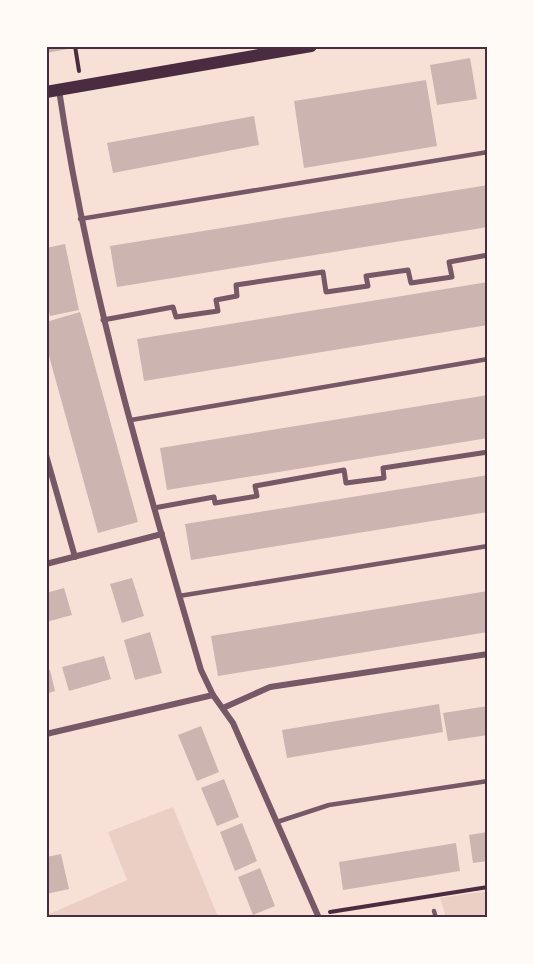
<svg xmlns="http://www.w3.org/2000/svg" width="534" height="964" font-family="'Times New Roman',serif">
<style>
.green{fill:#ebcfc5}
.building{fill:#ccb4b1}
.lines{fill:none;stroke-linecap:round;stroke-linejoin:round}
.path{stroke:#4a2c40;stroke-width:4}
.service{stroke:#755966;stroke-width:4.5}
.pedestrian{stroke:#755966;stroke-width:5}
.minor{stroke:#755966;stroke-width:6}
.secondary{stroke:#4a2c40;stroke-width:12}
.neatline{fill:none;stroke:#4a2c40;stroke-width:2}
</style>
<rect width="100%" height="100%" fill="#f7e1d7"/>
<!-- green -->
<g class="green">
<polygon points="173,807 218,917 47,917 47,915 127,880 108,832"/>
<polygon points="487,891 487,917 446,917 440,898"/>
</g>
<!-- building -->
<g class="building">
<polygon points="46,46 67,46 68,49 46,53"/>
<polygon points="470,58 477,99 437,105 430,65"/>
<polygon points="426,80 437,146 304,168 294,101"/>
<polygon points="254,116 259,145 113,173 107,143"/>
<polygon points="488,185 488,227 117,287 110,246"/>
<polygon points="65,244 79,310 50,316 46,299 46,248"/>
<polygon points="488,282 488,325 144,381 137,339"/>
<polygon points="80,312 138,522 98,533 46,345 46,322"/>
<polygon points="488,395 488,438 167,490 160,448"/>
<polygon points="488,475 488,512 191,560 185,524"/>
<polygon points="132,578 144,616 122,623 110,584"/>
<polygon points="64,588 72,615 46,622 46,593"/>
<polygon points="488,591 488,632 218,676 211,636"/>
<polygon points="150,632 162,673 135,680 124,640"/>
<polygon points="104,656 111,679 69,691 62,667"/>
<polygon points="50,670 55,691 46,694 46,671"/>
<polygon points="439,704 443,732 287,758 282,730"/>
<polygon points="488,706 488,735 448,741 443,713"/>
<polygon points="201,726 219,772 197,781 178,735"/>
<polygon points="224,779 239,817 217,826 201,788"/>
<polygon points="242,823 257,861 235,871 220,832"/>
<polygon points="488,832 488,861 473,863 469,835"/>
<polygon points="456,843 460,871 343,890 339,862"/>
<polygon points="61,854 69,889 46,894 46,857"/>
<polygon points="260,868 275,906 253,915 238,877"/>
</g>
<g class="lines">
<!-- path -->
<g class="path">
<polyline points="75,46 79,71"/>
<polyline points="330,912 488,887"/>
</g>
<!-- service -->
<g class="service">
<polyline points="80,219 488,152"/>
<polyline points="131,420 488,359"/>
<polyline points="179,596 488,546"/>
<polyline points="277,822 329,805 488,781"/>
<polyline points="434,911 436,918"/>
</g>
<!-- pedestrian -->
<g class="pedestrian">
<polyline points="103,320 173,307 176,317 218,311 216,300 237,296 236,285 323,272 326,292 368,286 366,276 408,270 411,283 452,277 449,262 488,255"/>
<polyline points="154,508 214,497 215,503 257,496 255,486 344,470 346,483 384,478 383,468 488,452"/>
</g>
<!-- minor -->
<g class="minor">
<path d="M59,90C88,287 145,479 201,670L213,695L233,723L319,918"/>
<polyline points="46,455 75,557"/>
<polyline points="46,564 162,534"/>
<polyline points="223,708 270,687 488,654"/>
<polyline points="46,734 213,695"/>
</g>
<!-- secondary -->
<polyline class="secondary" points="46,92 311,46"/>
</g>
<!-- border -->
<rect width="534" height="964" fill="none" stroke="#fffaf5" stroke-width="96"/>
<rect x="48" y="48" width="438" height="868" class="neatline"/>
</svg>
